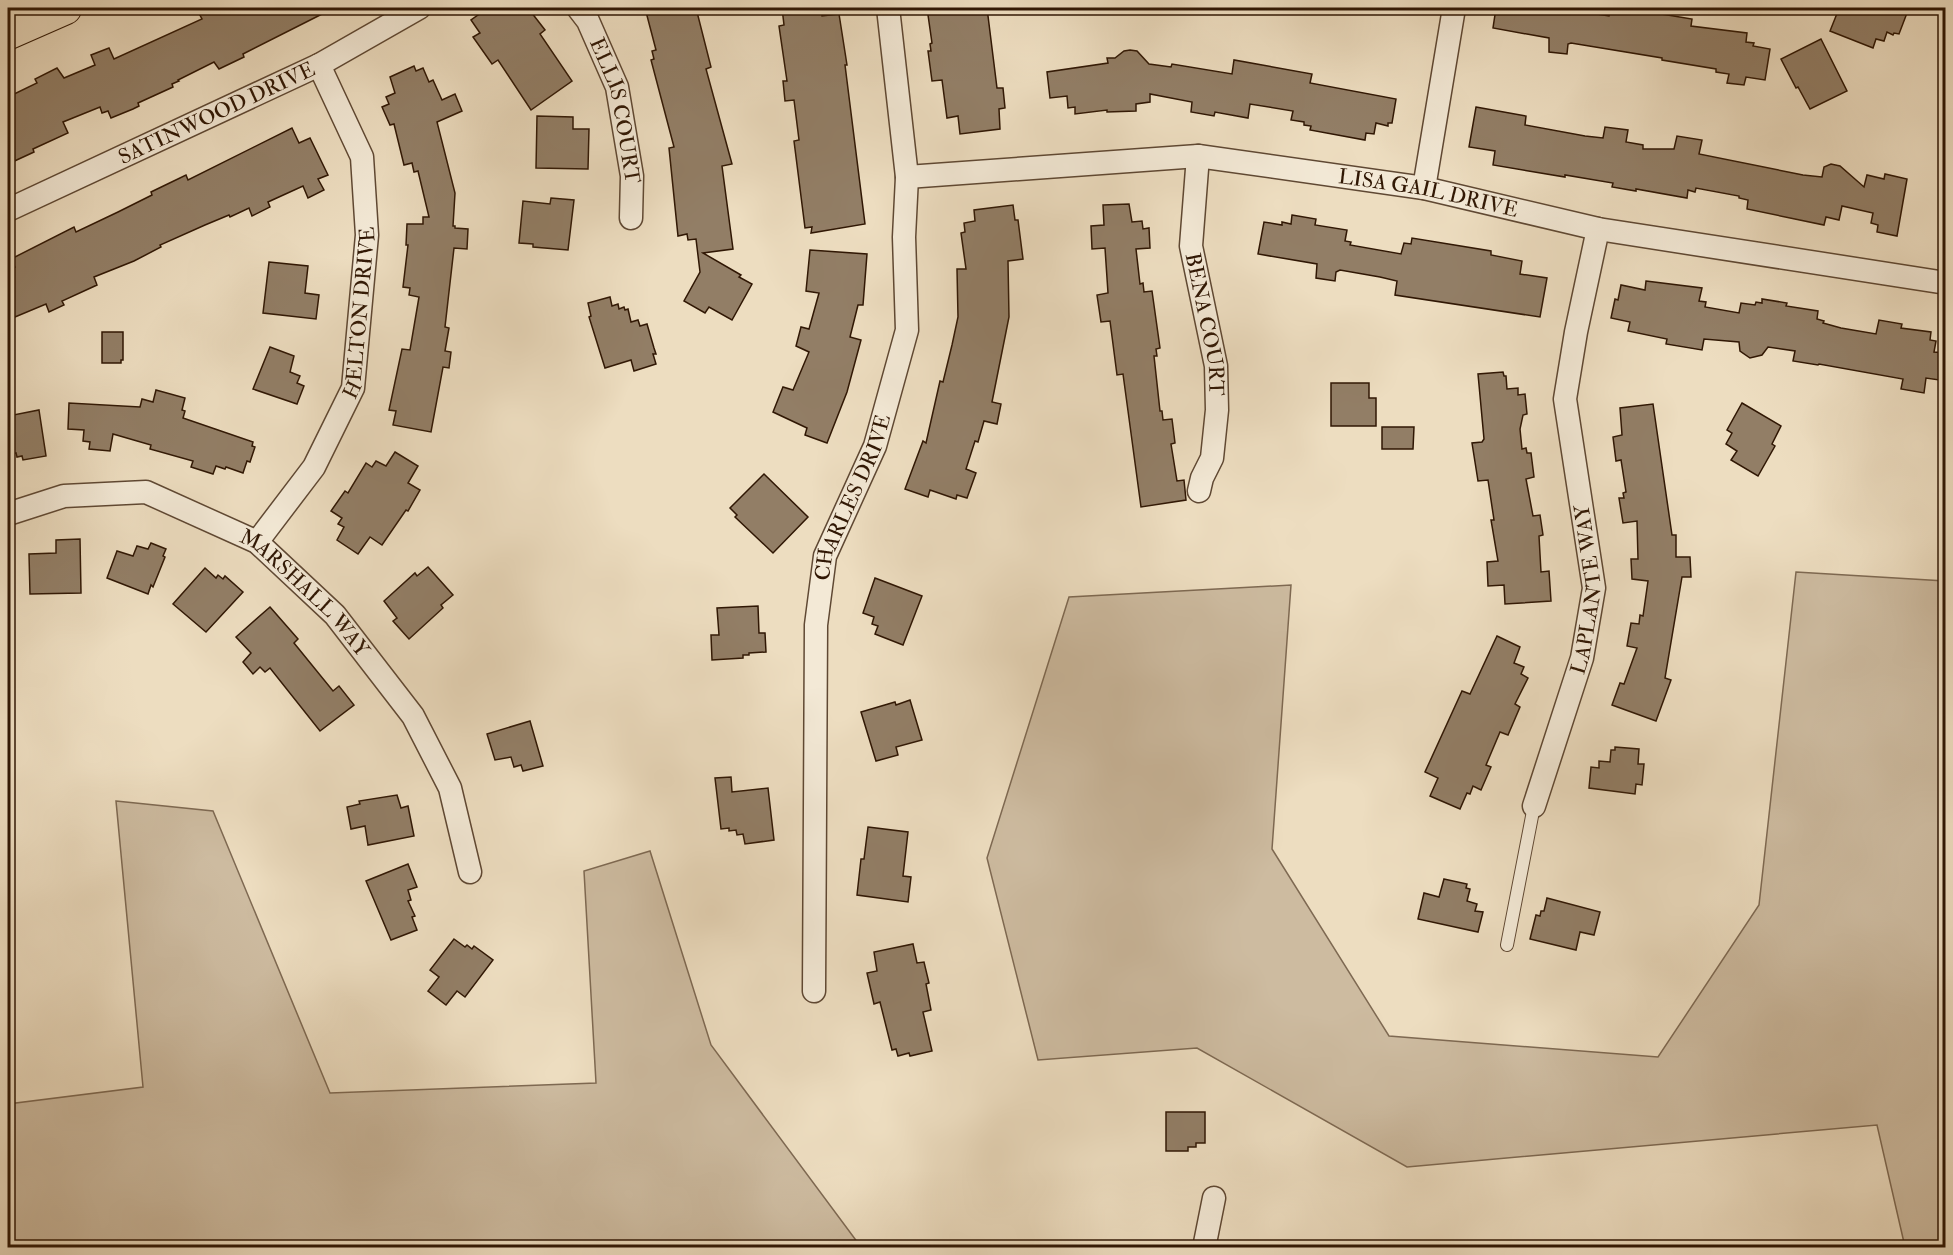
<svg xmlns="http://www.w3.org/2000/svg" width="1953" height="1255" font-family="'IM FELL Double Pica',serif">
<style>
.green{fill:#cdbba0;stroke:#7e6952;stroke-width:1.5}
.building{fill:#927e66;stroke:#301704;stroke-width:1.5}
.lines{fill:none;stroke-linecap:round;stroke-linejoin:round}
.lane-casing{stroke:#5f4833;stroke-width:14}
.street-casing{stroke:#5f4833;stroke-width:25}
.primary-casing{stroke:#301704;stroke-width:35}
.lane{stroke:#f3e9d6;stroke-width:12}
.street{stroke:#f3e9d6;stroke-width:22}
.primary{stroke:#edddc0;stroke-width:33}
.labels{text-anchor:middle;stroke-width:6;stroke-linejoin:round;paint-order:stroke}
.street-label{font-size:21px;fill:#301704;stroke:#f3e9d6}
</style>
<rect width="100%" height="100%" fill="#edddc0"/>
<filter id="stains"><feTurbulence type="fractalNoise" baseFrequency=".00333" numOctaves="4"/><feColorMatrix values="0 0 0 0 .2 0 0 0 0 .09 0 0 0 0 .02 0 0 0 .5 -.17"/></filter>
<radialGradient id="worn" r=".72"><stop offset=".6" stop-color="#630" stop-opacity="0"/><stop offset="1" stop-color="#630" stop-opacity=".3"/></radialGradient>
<!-- green -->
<g class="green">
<polygon points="1796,572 1945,581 1945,1247 1905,1247 1877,1125 1407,1167 1197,1048 1038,1060 987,858 1069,597 1291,585 1272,849 1389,1036 1658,1057 1759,905"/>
<polygon points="116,801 213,811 330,1093 596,1083 584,871 650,851 711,1045 861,1247 8,1247 8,1104 143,1087"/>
</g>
<!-- building -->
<g class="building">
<polygon points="196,8 334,8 243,54 244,57 219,69 214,62 178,80 179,81 172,84 173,87 138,103 139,106 133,109 111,118 108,111 102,113 100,107 63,122 68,133 33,149 34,152 8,164 8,97 37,83 35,79 57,68 64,78 95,65 91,55 109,48 114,59 202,19"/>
<polygon points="488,8 528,8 545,30 540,34 572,81 531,110 498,60 492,64 473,37 480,33 471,20"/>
<polygon points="645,8 696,8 711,67 706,69 732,164 722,166 733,249 703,253 741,275 739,277 752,284 732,320 709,307 705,313 684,301 700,272 696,239 688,240 687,234 678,236 669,148 674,147 651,60 654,59 652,51 656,50"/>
<polygon points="782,8 821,8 822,16 839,14 847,65 845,65 865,224 811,233 812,227 805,228 794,141 799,140 794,100 785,101 783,81 787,81 779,26 784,25"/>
<polygon points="927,8 987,8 997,88 1003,88 1005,108 999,109 1000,129 960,134 958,116 947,118 942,80 932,81 928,51 931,51 930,44 932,43"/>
<polygon points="1496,8 1578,8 1577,11 1609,16 1611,10 1625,12 1626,8 1637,8 1656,11 1656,13 1692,19 1691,26 1747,33 1746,42 1754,43 1753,46 1770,49 1765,80 1746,77 1744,85 1727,83 1729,74 1716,72 1716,69 1662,60 1662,58 1571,43 1568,44 1567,54 1549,52 1549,38 1493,28"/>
<polygon points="1847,8 1893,8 1907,13 1899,34 1894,33 1893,35 1887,32 1884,41 1876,39 1873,48 1830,31 1838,11 1844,14"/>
<polygon points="1821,39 1847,91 1810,109 1798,87 1796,88 1781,59"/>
<polygon points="1130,50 1137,51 1149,64 1171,67 1172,64 1232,74 1234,60 1312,74 1310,83 1396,99 1392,123 1388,123 1388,126 1376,123 1374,134 1366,133 1365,140 1310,130 1311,126 1304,125 1304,122 1291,120 1293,111 1250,104 1248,118 1215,112 1214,116 1191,112 1192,102 1150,94 1150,102 1136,104 1136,111 1107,112 1107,110 1075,114 1075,107 1068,108 1067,96 1050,98 1047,72 1108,63 1107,58 1115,58 1124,51"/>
<polygon points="414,66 416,71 423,68 429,82 433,80 442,100 455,94 462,111 437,122 455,193 453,226 455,226 455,228 468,229 467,249 454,248 445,327 449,328 445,351 451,352 449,368 443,367 431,432 393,425 396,411 389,410 402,349 410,350 419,297 409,295 410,288 403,287 408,245 406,245 407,224 423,224 423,217 429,217 418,171 414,172 412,163 404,165 394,124 390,125 382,107 389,104 386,97 395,93 390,77"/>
<polygon points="1476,107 1526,116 1525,125 1585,136 1603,138 1605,127 1628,130 1626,142 1643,145 1643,149 1674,149 1677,136 1702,140 1699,154 1803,175 1822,177 1824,167 1831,164 1840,166 1864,187 1867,175 1884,179 1885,174 1907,179 1897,236 1877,232 1878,225 1871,223 1873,213 1842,206 1839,220 1826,217 1824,225 1747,209 1748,200 1739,198 1739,196 1696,188 1695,192 1688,190 1687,198 1636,189 1636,191 1612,187 1613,183 1565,175 1565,177 1493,165 1495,151 1469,147"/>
<polygon points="537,116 573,117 573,129 589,129 588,169 536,168"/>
<polygon points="292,128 299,143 310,138 328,175 318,179 324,190 308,198 303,186 268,202 270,207 252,216 249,208 230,217 229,215 205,225 160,245 161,247 134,261 94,277 97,285 62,301 64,305 49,312 46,304 15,317 8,301 8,270 15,267 11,259 74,227 76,232 118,212 152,195 151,192 186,175 188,180"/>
<polygon points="551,198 574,200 568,250 533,247 533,244 519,243 523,201 550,204"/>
<polygon points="1129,204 1132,222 1142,221 1143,229 1149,228 1150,248 1136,249 1140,284 1143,283 1144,292 1152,291 1160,348 1156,349 1157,356 1154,356 1160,411 1162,411 1163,420 1172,419 1175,443 1171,444 1177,481 1184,480 1186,500 1141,507 1123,374 1117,375 1110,321 1101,322 1097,295 1108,293 1105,248 1092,249 1091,226 1104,225 1103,205"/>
<polygon points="1013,205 1015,220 1018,220 1023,259 1008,261 1009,317 992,402 1001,404 997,424 984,421 978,442 975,441 966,469 976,473 967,498 957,495 956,499 930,490 928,497 905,489 923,441 926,443 940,381 943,382 952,345 958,317 957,269 966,269 961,233 965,232 964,223 975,221 974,210"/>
<polygon points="1292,215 1316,219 1315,225 1347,230 1345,241 1351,242 1350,245 1401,254 1404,243 1411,244 1412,238 1491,251 1491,255 1522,261 1520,274 1547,278 1540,317 1395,295 1397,281 1380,277 1340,270 1336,272 1335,281 1316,278 1317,264 1258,254 1264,222 1282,225 1282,222 1291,224"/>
<polygon points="810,250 867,254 863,305 858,305 850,337 861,340 847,392 827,443 805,435 807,428 773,412 783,387 793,390 809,352 796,346 801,327 809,329 819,293 806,291"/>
<polygon points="269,262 308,266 305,293 319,295 316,319 263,313"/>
<polygon points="1646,281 1702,288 1699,301 1706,302 1705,307 1739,313 1741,303 1755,305 1756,302 1762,303 1762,299 1787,303 1786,306 1818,311 1817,319 1824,321 1823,323 1841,328 1876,334 1879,320 1902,324 1901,328 1931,332 1930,340 1936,341 1934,352 1946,353 1946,381 1926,378 1924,393 1901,389 1903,379 1819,364 1818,365 1793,361 1795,351 1768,347 1762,355 1750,358 1740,351 1739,342 1704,339 1702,350 1666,344 1667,339 1628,331 1630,322 1611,318 1615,299 1618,300 1621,285 1645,290"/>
<polygon points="610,297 612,306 618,304 619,309 624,307 625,310 628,309 631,322 638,320 640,326 647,324 654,348 656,354 653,354 656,364 634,371 631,360 605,368 589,317 591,316 588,303"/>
<polygon points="102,332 123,332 123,360 121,360 121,363 102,363"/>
<polygon points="270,347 294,356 290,372 300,376 297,383 304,386 297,404 253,389"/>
<polygon points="1503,372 1504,376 1506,376 1507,389 1518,388 1518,395 1525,394 1527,414 1523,415 1520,429 1522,449 1526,448 1527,453 1531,453 1534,477 1526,479 1533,516 1540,515 1543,535 1539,536 1541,572 1549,571 1551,601 1505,604 1504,585 1488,586 1487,562 1498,561 1491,520 1494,520 1488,480 1478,481 1472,443 1482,442 1484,439 1478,374"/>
<polygon points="1331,383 1369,383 1369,398 1376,398 1376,426 1331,426"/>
<polygon points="156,390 185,398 182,410 185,411 183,418 253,442 252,446 255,447 250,462 247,461 243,473 226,467 225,469 216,466 213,474 191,467 193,461 150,449 151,445 113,434 110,451 89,449 90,442 83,441 84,430 68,429 69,403 140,407 142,399 153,402"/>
<polygon points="1742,403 1781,426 1772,444 1775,446 1758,476 1731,460 1737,451 1726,444 1732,433 1727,430"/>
<polygon points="1653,404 1672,535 1676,535 1676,557 1690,557 1691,577 1682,577 1665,678 1671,680 1656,721 1612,705 1620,683 1624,684 1637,648 1627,646 1631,623 1639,624 1640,615 1643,616 1648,581 1632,579 1631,559 1638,559 1637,521 1623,523 1619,498 1624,498 1623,493 1626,492 1621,460 1616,461 1613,437 1622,435 1620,408"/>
<polygon points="39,410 46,456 23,460 22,456 17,457 16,453 8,455 8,416"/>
<polygon points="1382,427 1414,427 1413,449 1382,449"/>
<polygon points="395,452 418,466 408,483 420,490 408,511 406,510 382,545 370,537 358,554 337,540 344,527 338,524 342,518 331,511 345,491 348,493 366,463 372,467 376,461 386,466"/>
<polygon points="764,474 808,517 773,553 735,517 737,515 730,508"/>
<polygon points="80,539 81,593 30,594 29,554 56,553 56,540"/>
<polygon points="151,543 166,549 163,556 165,557 153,587 151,585 148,594 107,578 117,551 133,556 137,546 148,549"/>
<polygon points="428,567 453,595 441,605 443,608 409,639 393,621 397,618 384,601 415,573 417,576"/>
<polygon points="205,568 216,578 218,575 223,579 225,576 243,592 206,632 173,604"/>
<polygon points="875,578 922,596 903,645 875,634 878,626 872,624 874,617 863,613"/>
<polygon points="758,606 759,633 765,633 766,652 749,653 749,655 743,655 743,658 712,660 711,635 719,635 717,608"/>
<polygon points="270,607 298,639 294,643 333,691 339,686 354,705 320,731 270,668 265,672 260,667 253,674 243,662 251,653 236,637"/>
<polygon points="1497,636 1520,647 1514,663 1524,667 1521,674 1528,678 1515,704 1520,707 1508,735 1500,732 1486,765 1491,767 1481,790 1473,786 1470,794 1467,793 1460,809 1430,796 1438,778 1425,772 1462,691 1470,694"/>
<polygon points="910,700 922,740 896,747 898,755 876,761 861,712 895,702 896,705"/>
<polygon points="530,721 543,766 523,771 521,765 514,767 511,757 495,760 487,734"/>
<polygon points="1615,747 1639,749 1638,764 1644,764 1642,785 1636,784 1635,794 1589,788 1591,767 1599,768 1599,761 1610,762 1611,750 1615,750"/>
<polygon points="731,777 732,792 768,788 774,840 745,844 743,834 737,835 736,830 729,831 729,828 721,829 715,778"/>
<polygon points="397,795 401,808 408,806 414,836 368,845 365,826 351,829 347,807 360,804 359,801"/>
<polygon points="868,827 908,832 903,876 911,877 908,902 857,895 861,859 864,859"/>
<polygon points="408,864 417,887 408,890 411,900 408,901 415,916 412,917 417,930 391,940 366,881"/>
<polygon points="1444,879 1467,884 1466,888 1470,889 1467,901 1477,904 1475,911 1483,912 1478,932 1418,919 1424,893 1439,897"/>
<polygon points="1547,898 1600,912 1594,935 1580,932 1576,950 1530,939 1536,915 1540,916 1541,911 1544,911"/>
<polygon points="454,939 465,947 467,945 472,949 474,946 493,960 465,997 457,991 446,1005 428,991 439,977 430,970"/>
<polygon points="913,944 917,963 924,962 929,983 926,984 931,1010 923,1012 932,1051 910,1056 909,1053 898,1056 896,1049 892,1050 880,1002 874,1004 867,973 877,971 874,952"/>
<polygon points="1166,1112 1205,1112 1205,1143 1196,1143 1196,1147 1188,1147 1188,1151 1166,1151"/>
</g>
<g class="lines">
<!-- lane casing -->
<g class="lane-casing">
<polyline id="lane" points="1507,945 1534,806"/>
</g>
<!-- street casing -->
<g class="street-casing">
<g id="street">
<path id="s1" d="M578,8L588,21L617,87L632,176L631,218"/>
<path id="s2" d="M1198,156L1191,246L1216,366L1217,410L1212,458L1202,478L1199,491"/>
<path id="s3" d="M907,177L1198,156L1424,188L1598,229L1946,283"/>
<polyline points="1424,188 1454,8"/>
<path id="s4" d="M8,210L319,65L419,8"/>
<path id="s5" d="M8,514L64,496L146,492L257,542L335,615L413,716L450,788L470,872"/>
<path id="s6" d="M257,542L314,467L353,388L367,235L362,157L319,65"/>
<path id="s7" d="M1534,806L1582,658L1594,588L1565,399L1576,332L1598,229"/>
<path id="s8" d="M814,991L816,625L825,556L875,446L907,330L904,237L907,177L888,8"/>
<polyline points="1204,1248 1214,1198"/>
</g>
</g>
<!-- primary casing -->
<g class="primary-casing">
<polyline id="primary" points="8,33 65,8"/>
</g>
<!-- lane -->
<use href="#lane" class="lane"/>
<!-- street -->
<use href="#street" class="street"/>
<!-- primary -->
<use href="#primary" class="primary"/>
</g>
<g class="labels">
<!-- street labels -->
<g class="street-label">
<text dy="7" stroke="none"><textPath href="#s1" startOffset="111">ELLIS COURT</textPath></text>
<text dy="7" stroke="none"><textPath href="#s4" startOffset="230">SATINWOOD DRIVE</textPath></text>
<text dy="7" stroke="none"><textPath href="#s3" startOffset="525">LISA GAIL DRIVE</textPath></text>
<text dy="7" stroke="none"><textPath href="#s6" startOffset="258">HELTON DRIVE</textPath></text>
<text dy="7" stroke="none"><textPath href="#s2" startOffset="170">BENA COURT</textPath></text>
<text dy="7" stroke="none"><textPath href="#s8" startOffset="500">CHARLES DRIVE</textPath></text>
<text dy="7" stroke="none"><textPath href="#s7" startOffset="225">LAPLANTE WAY</textPath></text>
<text dy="7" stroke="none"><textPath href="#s5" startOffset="332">MARSHALL WAY</textPath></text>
</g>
</g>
<!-- margin -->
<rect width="1953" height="1255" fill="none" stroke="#edddc0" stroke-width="30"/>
<rect x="9" y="9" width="1935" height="1237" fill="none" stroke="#301704" stroke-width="3"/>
<rect x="15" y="15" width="1923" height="1225" fill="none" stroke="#301704" stroke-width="1.5"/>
<rect width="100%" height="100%" filter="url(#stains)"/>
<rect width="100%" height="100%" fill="url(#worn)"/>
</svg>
